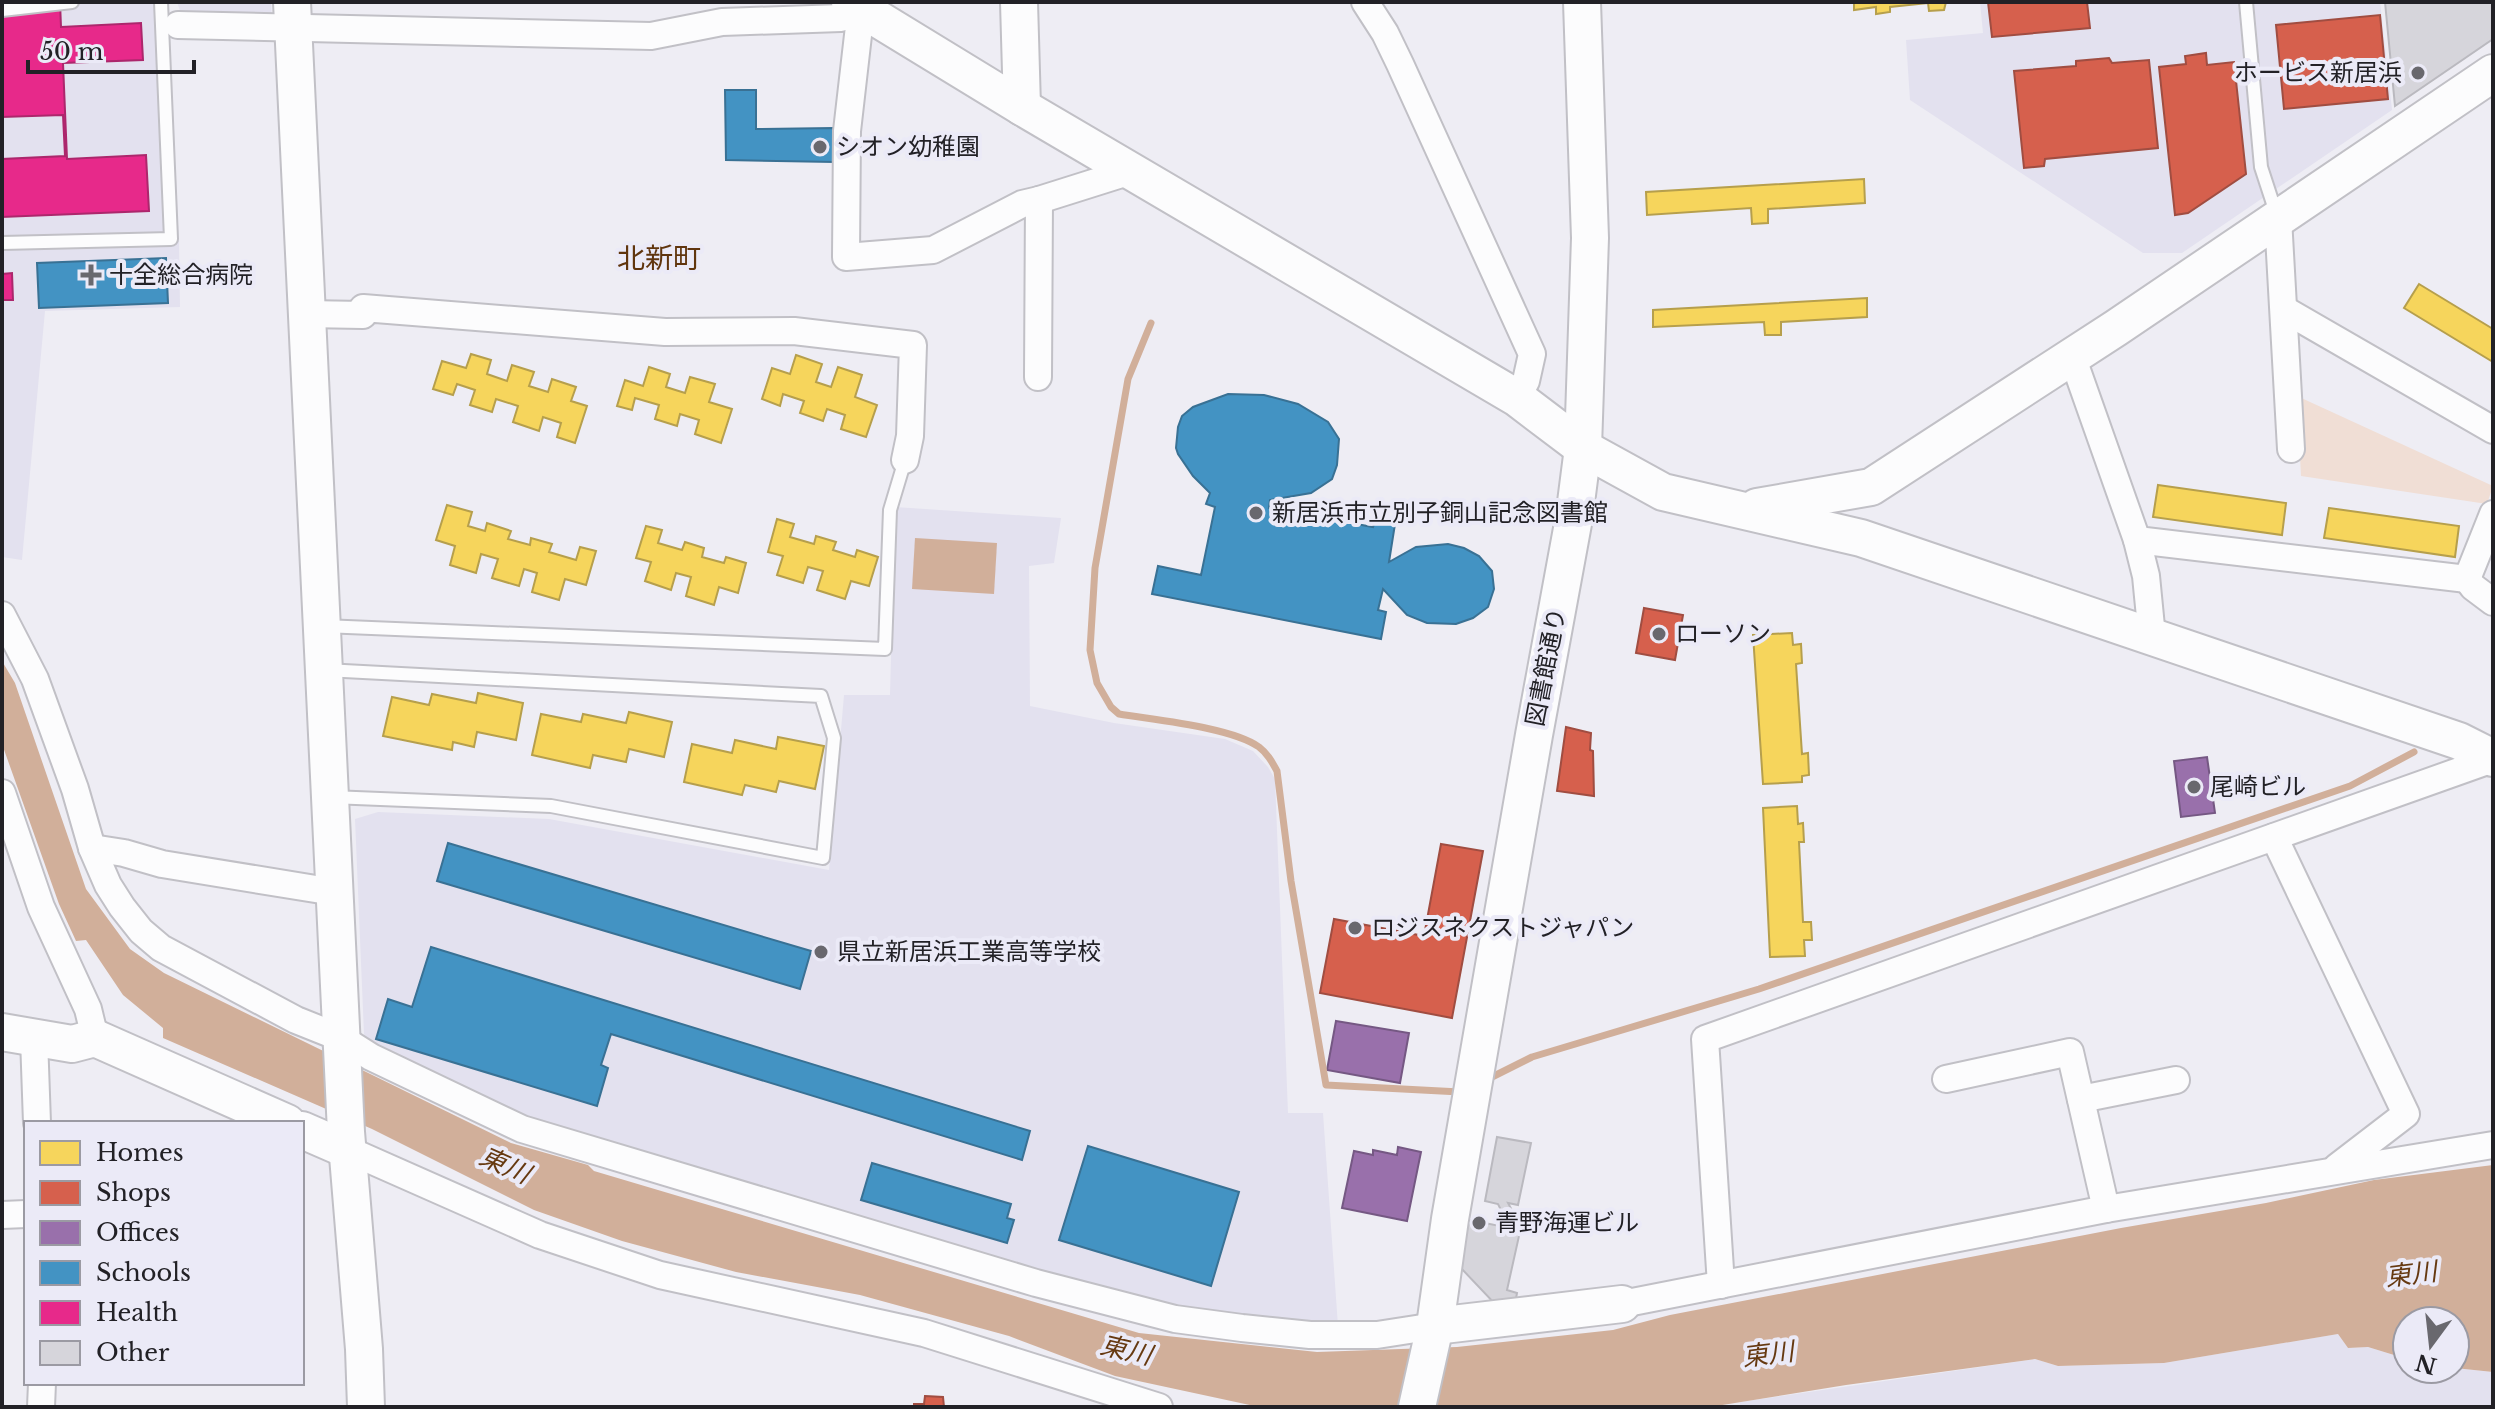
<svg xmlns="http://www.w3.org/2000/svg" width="2495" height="1409" font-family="'Libre Baskerville','Noto Sans JP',serif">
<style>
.built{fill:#e3e1ef}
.green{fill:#f0ded5}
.water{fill:#d1af9a}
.homes{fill:#f6d55c;stroke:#b69f4c;stroke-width:2}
.shops{fill:#d6604d;stroke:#a04d41;stroke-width:2}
.offices{fill:#9970ab;stroke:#755883;stroke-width:2}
.schools{fill:#4393c3;stroke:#397194;stroke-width:2}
.health{fill:#e7298a;stroke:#ac276c;stroke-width:2}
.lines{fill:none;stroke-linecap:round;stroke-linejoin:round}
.stream{stroke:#d1af9a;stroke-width:7}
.building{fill:#d6d5db;stroke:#bab9bf;stroke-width:2}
.lane-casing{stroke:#c1c0c6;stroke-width:16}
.street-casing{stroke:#c1c0c6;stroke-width:30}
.secondary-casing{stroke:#c1c0c6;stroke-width:40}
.lane{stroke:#fcfcfd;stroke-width:12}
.street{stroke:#fcfcfd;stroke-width:26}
.secondary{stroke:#fcfcfd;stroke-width:36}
.poi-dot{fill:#69686e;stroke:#ebeaf7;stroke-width:3}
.labels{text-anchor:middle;stroke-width:8;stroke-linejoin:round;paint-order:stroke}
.poi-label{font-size:24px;fill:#222126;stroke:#ebeaf7;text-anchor:start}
.street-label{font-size:24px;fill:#222126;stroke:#ebeaf7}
.water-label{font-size:26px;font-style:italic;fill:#663911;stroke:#ebeaf7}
.quarter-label{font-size:28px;fill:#60350e;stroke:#ebeaf7}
</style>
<rect width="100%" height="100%" fill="#eeedf4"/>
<!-- built -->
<g class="built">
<polygon points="2,2 167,2 179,244 180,307 45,311 22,560 2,557"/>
<polygon points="177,2 271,2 272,23 183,20"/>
<polygon points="1980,2 2380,2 2392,110 2182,253 2143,253 1910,100 1906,40 1983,33"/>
<polygon points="895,507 1061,518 1054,563 1029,566 1030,706 1114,723 1225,739 1253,751 1268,767 1275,779 1288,1113 1323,1113 1338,1326 1205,1316 1065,1283 525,1123 368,1047 364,1034 355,819 378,812 549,819 829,870 844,695 890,695"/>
<polygon points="2338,1334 2348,1348 2368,1347 2407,1359 2407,1369 2455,1368 2493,1372 2493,1407 1740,1407 1740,1402 2035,1359 2058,1366 2164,1363"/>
</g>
<!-- green -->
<polygon class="green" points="2297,396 2493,486 2487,504 2301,476"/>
<!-- water -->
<g class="water">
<polygon points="915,538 997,543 994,594 912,589"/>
<polygon points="2,661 15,683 86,889 130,949 164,973 511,1143 588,1165 594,1171 1139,1333 1317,1352 1457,1347 1613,1330 1670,1315 2121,1228 2266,1203 2374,1180 2493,1165 2493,1372 2455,1368 2455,1321 2407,1321 2407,1359 2368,1347 2348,1348 2338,1334 2164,1363 2058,1366 2035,1359 1846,1385 1710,1407 1259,1407 1115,1376 1009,1336 860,1295 736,1272 622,1241 534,1210 372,1129 163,1038 163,1028 123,995 86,940 76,941 59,904 2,744"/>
</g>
<!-- homes -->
<g class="homes">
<polygon points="1854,2 1946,2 1944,10 1929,11 1928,3 1890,7 1890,12 1876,14 1876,7 1854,10"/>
<polygon points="1864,179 1865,203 1768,209 1768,223 1752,224 1751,208 1647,215 1646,192"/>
<polygon points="2419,284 2493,329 2493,362 2404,308"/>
<polygon points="1867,298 1867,317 1781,322 1781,335 1765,335 1764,322 1653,327 1653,310"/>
<polygon points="471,354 491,360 487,374 507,381 512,365 534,372 529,386 548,392 552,379 576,387 571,401 587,406 575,443 557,437 561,423 543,417 539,431 513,422 518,406 496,399 492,412 470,405 475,390 457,384 453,395 433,389 442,361 466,368"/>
<polygon points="796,355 822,364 816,382 831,387 838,367 862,375 855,397 877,405 866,437 841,429 845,415 827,409 823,421 800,413 804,401 783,394 780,406 762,399 772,368 790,374"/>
<polygon points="649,367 670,374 666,387 685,393 690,377 715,384 709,402 732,409 721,443 695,434 699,420 680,414 677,426 655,419 659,405 635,398 632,410 617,406 625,380 643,386"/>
<polygon points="2158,485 2286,503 2282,535 2153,517"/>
<polygon points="447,505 472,512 468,526 485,531 487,523 511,531 508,539 530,545 531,538 552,544 549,552 576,560 580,547 596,551 586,585 565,579 559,600 532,592 537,573 524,569 519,586 492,578 498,559 481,554 476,573 450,565 455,546 436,540"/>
<polygon points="2329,508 2459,526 2455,557 2324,538"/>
<polygon points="777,519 794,524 790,537 814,544 816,536 836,542 833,550 855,557 857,550 878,557 869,586 851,581 845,599 817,590 823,571 808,567 803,583 777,575 783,556 768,552"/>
<polygon points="646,526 662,530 658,543 682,550 685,542 704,548 702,557 724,563 726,557 746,563 738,593 719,587 714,605 686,596 691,577 676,573 671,590 645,581 651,562 636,558"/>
<polygon points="1792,633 1793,645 1801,644 1802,663 1796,664 1802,754 1808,753 1809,775 1802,776 1802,782 1763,784 1753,635"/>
<polygon points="478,693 523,703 516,740 477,732 474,747 453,742 452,750 383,736 392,697 429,705 432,694 476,703"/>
<polygon points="629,712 672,722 664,757 629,749 626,762 593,755 590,768 532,755 541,714 581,722 583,714 626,723"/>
<polygon points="778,737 824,746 815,789 779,781 776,792 745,785 742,795 684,782 692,744 732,753 735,740 776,749"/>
<polygon points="1797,806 1798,824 1803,823 1804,842 1799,842 1803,922 1811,922 1812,940 1804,940 1805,956 1770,957 1763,808"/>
</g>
<!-- shops -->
<g class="shops">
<polygon points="1988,2 2087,2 2090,28 1992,37"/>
<polygon points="2380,15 2388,99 2284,109 2276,25"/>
<polygon points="2206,53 2207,65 2234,62 2246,174 2188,213 2175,215 2159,67 2186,64 2185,56"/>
<polygon points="2109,58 2112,63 2149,60 2158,148 2045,159 2044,166 2024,168 2014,71 2076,66 2076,61"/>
<polygon points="1644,608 1683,615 1675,660 1636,653"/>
<polygon points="1566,727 1591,733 1590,750 1593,751 1594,796 1557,791"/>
<polygon points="1441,844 1483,851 1452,1018 1320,993 1334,919 1424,936"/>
<polygon points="925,1396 943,1397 944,1407 914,1407 914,1404 924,1404"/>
</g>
<!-- offices -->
<g class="offices">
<polygon points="2207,757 2215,813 2181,817 2174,761"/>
<polygon points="1336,1021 1409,1033 1400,1083 1327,1070"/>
<polygon points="1398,1147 1421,1152 1407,1221 1342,1208 1354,1151 1373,1155 1373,1150 1397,1155"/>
</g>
<!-- schools -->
<g class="schools">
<polygon points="725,90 756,90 756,129 833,128 834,162 726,160"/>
<polygon points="166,258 168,303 39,308 37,263"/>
<polygon points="1228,394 1264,395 1298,404 1328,422 1339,439 1337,465 1332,479 1311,493 1270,500 1269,508 1373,527 1376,519 1395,524 1389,562 1416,547 1448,544 1464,548 1479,556 1492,571 1494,589 1488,607 1473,618 1456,624 1427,623 1407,615 1383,589 1378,610 1386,612 1381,639 1152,594 1158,566 1201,575 1215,507 1206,504 1210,493 1193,476 1178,454 1176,448 1178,427 1182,416 1193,407"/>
<polygon points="448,843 811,951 800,989 437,881"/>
<polygon points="431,947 1030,1131 1022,1160 611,1034 601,1065 608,1068 597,1106 376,1039 388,999 412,1007"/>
<polygon points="1088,1146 1239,1192 1211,1286 1059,1240"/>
<polygon points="872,1163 1011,1204 1007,1218 1014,1220 1007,1243 861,1200"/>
</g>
<!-- health -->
<g class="health">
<polygon points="2,2 60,2 61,27 141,23 143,60 63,63 67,159 146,155 149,211 2,217 2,159 65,156 63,115 2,117"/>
<polygon points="12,273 13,300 2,300 2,274"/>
</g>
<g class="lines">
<!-- stream -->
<g class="stream">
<path d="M1151,323L1128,379L1095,568L1090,650L1097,683L1111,707L1119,714C1154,720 1231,727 1259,747C1268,754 1272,762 1277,771L1291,881L1326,1085L1460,1092"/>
<polyline points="1494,1076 1532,1057 1759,989 2350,786 2414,752"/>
</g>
</g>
<!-- building -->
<g class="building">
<polygon points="2385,2 2493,2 2493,39 2395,106"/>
<polygon points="1497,1137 1531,1143 1518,1205 1508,1203 1521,1227 1507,1290 1517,1293 1515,1304 1496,1305 1460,1267 1469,1220 1510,1228 1498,1204 1485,1201"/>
</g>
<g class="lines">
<!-- lane casing -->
<g class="lane-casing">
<g id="lane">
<polyline points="2246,2 2261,167 2277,216"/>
<polyline points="2,10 72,2"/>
<polyline points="2,243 171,239 161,2"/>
<polyline points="323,626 885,649 890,510 905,460"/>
<polyline points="325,670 821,696 834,738 823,858 551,806 331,797"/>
</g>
</g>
<!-- street casing -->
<g class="street-casing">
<g id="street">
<polyline points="1365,2 1385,33 1400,64 1532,354 1526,381 1517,398"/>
<polyline points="861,9 847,131 846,257 933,250 1022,204 1039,200"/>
<polyline points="178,25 651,36 722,22 841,18 861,9"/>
<polyline points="2278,218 2291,449"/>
<polyline points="2285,310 2493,430"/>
<polyline points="306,314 363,315 363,308 665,332 794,331 913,345 910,436 905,460"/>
<polyline points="2072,356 2137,540 2467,579 2493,514"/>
<polyline points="1038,377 1039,200 1131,171"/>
<polyline points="2137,540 2146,576 2152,637"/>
<polyline points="2467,579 2473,587 2493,602"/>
<polyline points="2,615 35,679 75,789 92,848 108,885 122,907 141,931 161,948 296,1020 341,1038 371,1057 522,1129 1036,1283 1175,1319 1242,1328 1310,1335 1377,1335 1435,1326"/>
<polyline points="2,793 41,907 88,1009 95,1038"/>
<polyline points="2274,837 2406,1114 2337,1167"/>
<polyline points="92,848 124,853 162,864 334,892"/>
<polyline points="34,1038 37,1123"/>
<polyline points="1946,1079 2070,1052 2106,1209"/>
<polyline points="2081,1099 2176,1080"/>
<polyline points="348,1150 540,1235 660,1275 924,1333 1159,1407"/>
<polyline points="2,1215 26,1214"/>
<polyline points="1721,1285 1705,1039 2493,759"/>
<polyline points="1622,1304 2106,1209 2493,1145"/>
<polyline points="41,1407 42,1383"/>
</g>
</g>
<!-- secondary casing -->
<g class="secondary-casing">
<g id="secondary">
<polyline points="292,2 346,1132 364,1349 366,1407"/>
<polyline points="850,2 1022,107 1517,398 1583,448 1663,492 1861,538 2459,741 2493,758"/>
<polyline points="1019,2 1022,107"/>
<polyline points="1757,507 1871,487 2116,328 2493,73"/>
<polyline points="2,1032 72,1044 95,1038 287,1123"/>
<polyline points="302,1130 348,1150"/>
<polyline points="1435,1326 1622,1304"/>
<polyline points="1417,1407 1435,1326 1450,1219 1534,735 1574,518 1583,448 1590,238 1582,2"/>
</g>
</g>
<!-- lane -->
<use href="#lane" class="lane"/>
<!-- street -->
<use href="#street" class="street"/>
<!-- secondary -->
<use href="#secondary" class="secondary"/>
</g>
<!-- markers -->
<g class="poi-dot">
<circle cx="2418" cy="73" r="8"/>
<circle cx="820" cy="147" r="8"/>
<path d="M87 263h8v8h8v8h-8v8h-8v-8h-8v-8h8z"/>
<circle cx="1256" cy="513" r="8"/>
<circle cx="1659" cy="634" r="8"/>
<circle cx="2194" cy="787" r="8"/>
<circle cx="1355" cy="928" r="8"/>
<circle cx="821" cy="952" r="8"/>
<circle cx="1479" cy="1223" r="8"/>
</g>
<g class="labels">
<!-- poi labels -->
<g class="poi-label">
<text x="2402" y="81" text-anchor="end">ホービス新居浜</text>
<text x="836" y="155">シオン幼稚園</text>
<text x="109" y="283">十全総合病院</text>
<text x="1272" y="521">新居浜市立別子銅山記念図書館</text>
<text x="1675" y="642">ローソン</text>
<text x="2210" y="795">尾崎ビル</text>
<text x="1371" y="936">ロジスネクストジャパン</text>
<text x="837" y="960">県立新居浜工業高等学校</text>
<text x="1495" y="1231">青野海運ビル</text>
</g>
<!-- street labels -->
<g class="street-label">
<text transform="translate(1546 667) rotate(-79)" y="8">図書館通り</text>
</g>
<!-- water labels -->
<g class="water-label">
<text transform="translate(505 1165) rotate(24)" y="9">東川</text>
<text transform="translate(2411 1274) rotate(-7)" y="9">東川</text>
<text transform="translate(1126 1350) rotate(13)" y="9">東川</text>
<text transform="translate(1768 1354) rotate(-7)" y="9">東川</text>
</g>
<!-- quarter labels -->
<g class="quarter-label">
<text x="659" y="268">北新町</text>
</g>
</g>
<!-- border -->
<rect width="2495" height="1409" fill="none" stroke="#222126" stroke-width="8"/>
<!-- legend -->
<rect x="24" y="1121" width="280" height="264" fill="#ebeaf7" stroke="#9b9aa3" stroke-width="2"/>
<rect x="40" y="1141" width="40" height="24" fill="#f6d55c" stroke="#9b9aa3" stroke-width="2"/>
<text x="96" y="1161" font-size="24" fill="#222126">Homes</text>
<rect x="40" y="1181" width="40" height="24" fill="#d6604d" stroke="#9b9aa3" stroke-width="2"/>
<text x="96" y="1201" font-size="24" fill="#222126">Shops</text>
<rect x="40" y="1221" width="40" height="24" fill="#9970ab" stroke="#9b9aa3" stroke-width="2"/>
<text x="96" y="1241" font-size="24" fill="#222126">Offices</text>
<rect x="40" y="1261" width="40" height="24" fill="#4393c3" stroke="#9b9aa3" stroke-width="2"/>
<text x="96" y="1281" font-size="24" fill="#222126">Schools</text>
<rect x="40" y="1301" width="40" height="24" fill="#e7298a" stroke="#9b9aa3" stroke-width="2"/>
<text x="96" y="1321" font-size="24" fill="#222126">Health</text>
<rect x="40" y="1341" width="40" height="24" fill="#d6d5db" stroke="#9b9aa3" stroke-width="2"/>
<text x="96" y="1361" font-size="24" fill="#222126">Other</text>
<!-- north arrow -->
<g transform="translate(2431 1345) rotate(195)"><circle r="38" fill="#ebeaf7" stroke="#9b9aa3" stroke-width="2"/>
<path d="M0-6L14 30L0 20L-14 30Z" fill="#69686e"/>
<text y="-12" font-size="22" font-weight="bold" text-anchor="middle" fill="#222126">N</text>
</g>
<!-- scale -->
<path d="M28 60v12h166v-12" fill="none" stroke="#222126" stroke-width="4"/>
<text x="40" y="60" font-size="24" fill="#222126" stroke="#ebeaf7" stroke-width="6" paint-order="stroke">50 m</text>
</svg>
